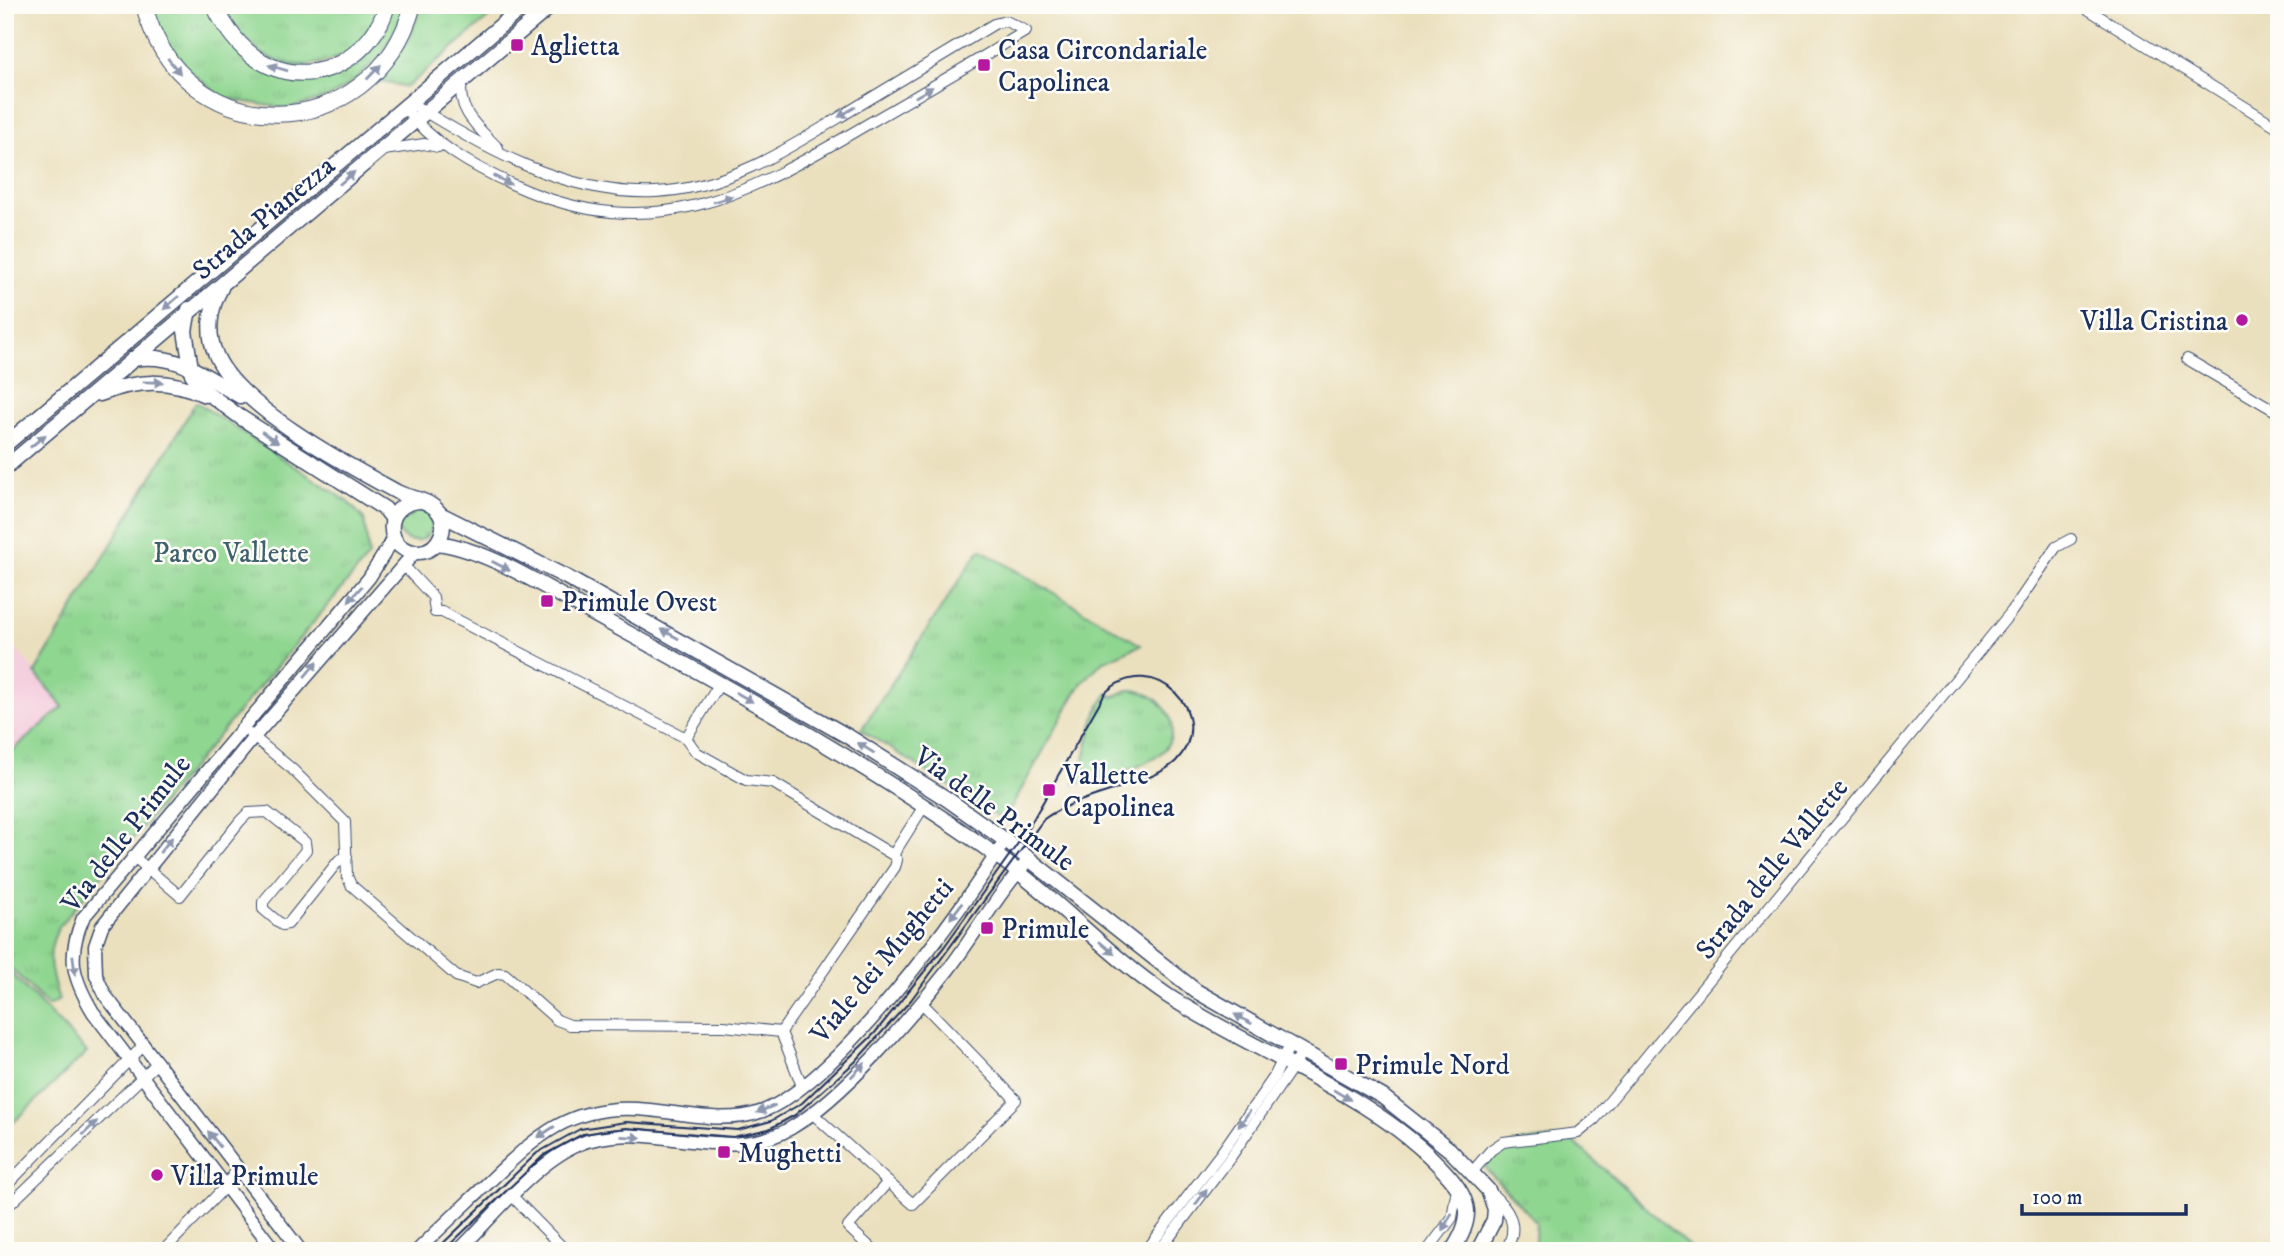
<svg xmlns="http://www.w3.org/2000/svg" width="2284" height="1256" font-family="'IM FELL DW Pica',serif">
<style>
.built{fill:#f4cfde}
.grass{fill:url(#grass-tufts);stroke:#558277;stroke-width:2}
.garden{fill:#8fd690;stroke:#558277;stroke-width:2}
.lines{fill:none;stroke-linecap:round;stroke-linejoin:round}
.minor-casing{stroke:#3a4a6c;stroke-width:12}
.tertiary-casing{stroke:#3a4a6c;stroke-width:15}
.secondary-casing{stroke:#3a4a6c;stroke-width:17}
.primary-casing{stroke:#3a4a6c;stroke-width:18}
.minor{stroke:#fff;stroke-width:10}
.tertiary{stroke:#fff;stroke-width:12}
.secondary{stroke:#fff;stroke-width:14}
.primary{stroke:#fff;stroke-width:16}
.tram{stroke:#1b2f5e;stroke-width:2}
.oneway{fill:#8d97ae}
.poi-dot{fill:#b5179e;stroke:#fdfcf7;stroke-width:2.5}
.labels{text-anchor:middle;stroke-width:5;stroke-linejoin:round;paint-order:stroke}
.poi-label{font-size:28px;fill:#1b2f5e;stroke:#fdfcf7;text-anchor:start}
.street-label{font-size:28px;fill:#1b2f5e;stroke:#fdfcf7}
.park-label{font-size:28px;fill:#3e616d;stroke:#fdfcf7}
</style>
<defs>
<pattern id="grass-tufts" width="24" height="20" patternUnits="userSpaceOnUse" patternTransform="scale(1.75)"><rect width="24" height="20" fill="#8fd690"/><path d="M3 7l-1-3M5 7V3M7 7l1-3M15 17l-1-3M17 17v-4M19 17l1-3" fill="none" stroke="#7bb87f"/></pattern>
</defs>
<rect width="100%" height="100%" fill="#fdfcf7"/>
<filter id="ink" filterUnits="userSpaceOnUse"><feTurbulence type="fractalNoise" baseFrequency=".0143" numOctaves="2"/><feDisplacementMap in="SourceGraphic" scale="14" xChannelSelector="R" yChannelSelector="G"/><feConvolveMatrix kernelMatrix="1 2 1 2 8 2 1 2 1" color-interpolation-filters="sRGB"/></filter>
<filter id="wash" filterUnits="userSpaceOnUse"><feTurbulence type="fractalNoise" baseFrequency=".00686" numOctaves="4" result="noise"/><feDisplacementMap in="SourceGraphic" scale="28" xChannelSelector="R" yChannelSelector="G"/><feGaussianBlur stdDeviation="1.57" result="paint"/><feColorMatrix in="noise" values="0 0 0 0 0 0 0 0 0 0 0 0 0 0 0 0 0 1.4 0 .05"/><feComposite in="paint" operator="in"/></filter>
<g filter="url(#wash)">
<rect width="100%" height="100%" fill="#ebe0be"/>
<!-- built -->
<polygon class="built" points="5,634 63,707 5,757"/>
<!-- grass -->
<g class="grass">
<polygon points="149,5 208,5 242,54 334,73 392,5 408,5 382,55 350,84 330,97 288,109 223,98 175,60"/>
<path d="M221,5H381C375,17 369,34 359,43C331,70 284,72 254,48C240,37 231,20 221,5Z"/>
<polygon points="421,5 503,5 407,87 378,81 410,37"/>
<path d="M196,402L346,500L364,519L369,556L61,924C44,950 50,972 59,1000L48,1006L5,962V757L63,707L35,673Z"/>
<circle cx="414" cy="523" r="18"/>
<polygon points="980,549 1141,645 1102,662 1081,684 1004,820 861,730"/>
<path d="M1128,690C1160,689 1188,726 1161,753C1145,768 1095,781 1074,784C1075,778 1080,771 1083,763C1090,738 1091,715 1108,693L1113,697Z"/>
<path d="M1546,1139L1573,1141L1694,1251H1526L1535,1242L1536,1222L1485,1168C1494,1143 1524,1141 1546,1139Z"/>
</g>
<!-- garden -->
<polygon class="garden" points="5,967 87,1052 14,1122 5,1113"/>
</g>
<g filter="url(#ink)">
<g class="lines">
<!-- minor casing -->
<g class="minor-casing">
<g id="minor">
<polyline points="2081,5 2279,128"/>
<path d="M462,82C456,111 479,128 498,148"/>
<path d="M404,107C433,144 471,166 514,185C653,248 747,195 866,125C920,94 973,63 1026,31L1006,21L994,24C949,51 903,79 858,106C795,144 731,189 655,192C566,196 482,147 409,102"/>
<polyline points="384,150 424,144 438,147"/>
<polyline points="2187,359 2279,413"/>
<polyline points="403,565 433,597 435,612 442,612 686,738 696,752 746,780 773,783 893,855 897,860 895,867 781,1032 802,1086"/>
<polyline points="250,734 292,769 345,822 347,876 351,885 456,976 476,983 498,973 505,974 557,1020 570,1025 724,1026 781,1032"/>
<polyline points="686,738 720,683"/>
<polyline points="893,855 924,806"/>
<polyline points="133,856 180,896 240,821 248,813 267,812 305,842 306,850 263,902 263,909 282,925 288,924 339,860 347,857"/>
<polyline points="812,1113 888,1182 848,1227 874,1251"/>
<polyline points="1473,1171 1491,1150 1503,1142 1578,1133 1595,1119 2012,611 2056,547 2071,539"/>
<polyline points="888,1182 913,1204 1016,1100 921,1002"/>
<polyline points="5,1187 142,1047"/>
<path d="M1490,1192C1509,1209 1521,1226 1505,1251"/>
<polyline points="513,1197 566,1251"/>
<polyline points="5,1209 156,1064"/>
<polyline points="163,1251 225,1187 237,1169"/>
<polyline points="1146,1251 1221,1153 1274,1077 1290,1045"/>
<polyline points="1159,1251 1230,1158 1303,1052"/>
<polyline points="1427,1251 1452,1218 1457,1188"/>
</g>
</g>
<!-- tertiary casing -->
<g class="tertiary-casing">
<g id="tertiary">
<path d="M275,1251L93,1012C72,977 67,956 83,918L369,578L394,538"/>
<polyline points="301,1251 105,995 96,975 95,946 102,926 254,737 415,552"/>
<path d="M417,1251C441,1227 466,1204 490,1181C536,1137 569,1105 637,1109C677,1111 724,1126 763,1111C838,1081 963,910 1005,840"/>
<path d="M458,1251C492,1218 534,1164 577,1145C645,1115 724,1168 791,1128C845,1096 908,1020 948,970C976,934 998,892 1030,859"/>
</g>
</g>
<!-- secondary casing -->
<g class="secondary-casing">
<g id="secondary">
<path d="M221,288C210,308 206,333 216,355C238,407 347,465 397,492C409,498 426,499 436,509C451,524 440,551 419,552C384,554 381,503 420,501"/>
<polyline points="189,309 185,331 192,374 205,391 240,417 385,509 393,519"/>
<path d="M133,359C179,352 203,376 240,396"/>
<path d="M100,394C137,380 168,378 205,395"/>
<polyline points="5,445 525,5"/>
<polyline points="5,468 552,5"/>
<polyline points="440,514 566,577 849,737 947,799 1005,840 1196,991 1383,1097 1450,1150 1488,1190 1495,1209 1494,1220 1478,1251"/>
<path d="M437,543C492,550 557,595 606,621C742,695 878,770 1004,861C1061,903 1109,956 1168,996C1254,1052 1377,1096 1445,1172C1472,1201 1474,1218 1452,1251"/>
</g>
</g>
<!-- primary casing -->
<g class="primary-casing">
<g id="primary">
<path d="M144,5C181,152 374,148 413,5"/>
<path d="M214,5C226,30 242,53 268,65C318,89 374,55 387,5"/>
</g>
</g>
<!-- minor -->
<use href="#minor" class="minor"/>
<!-- tertiary -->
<use href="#tertiary" class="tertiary"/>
<!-- secondary -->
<use href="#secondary" class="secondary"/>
<!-- primary -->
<use href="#primary" class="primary"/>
<!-- tram -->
<path class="tram" d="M435,1251L537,1153L580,1129L626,1122L738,1130L771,1121L802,1103L874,1034L944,947L1026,832L1105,693C1153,647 1220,715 1176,761C1151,786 1077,794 1044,819L911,1000L855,1062L795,1115L769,1129L733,1137L626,1128L583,1134L544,1155L443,1251"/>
</g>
<!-- one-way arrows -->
<defs><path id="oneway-solid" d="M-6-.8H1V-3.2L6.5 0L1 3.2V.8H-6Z" transform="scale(1.75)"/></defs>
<g class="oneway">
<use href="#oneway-solid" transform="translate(174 66) rotate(51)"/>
<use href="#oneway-solid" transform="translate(278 68) rotate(-164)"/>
<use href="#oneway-solid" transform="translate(374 72) rotate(-46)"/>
<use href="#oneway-solid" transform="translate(924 92) rotate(-30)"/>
<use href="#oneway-solid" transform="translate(847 112) rotate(149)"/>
<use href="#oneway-solid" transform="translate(347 178) rotate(-40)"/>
<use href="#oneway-solid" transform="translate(502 180) rotate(27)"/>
<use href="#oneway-solid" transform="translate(723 199) rotate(-17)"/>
<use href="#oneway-solid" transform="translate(171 303) rotate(139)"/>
<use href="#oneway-solid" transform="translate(153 382) rotate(1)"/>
<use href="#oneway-solid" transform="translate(270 437) rotate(33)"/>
<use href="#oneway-solid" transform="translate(38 441) rotate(-39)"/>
<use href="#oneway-solid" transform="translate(501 566) rotate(27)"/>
<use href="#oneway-solid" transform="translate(355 594) rotate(131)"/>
<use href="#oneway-solid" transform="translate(670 634) rotate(-151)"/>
<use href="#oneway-solid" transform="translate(311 669) rotate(-50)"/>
<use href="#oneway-solid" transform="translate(744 697) rotate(30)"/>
<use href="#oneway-solid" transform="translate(866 748) rotate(-148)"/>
<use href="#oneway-solid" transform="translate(166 845) rotate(-51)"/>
<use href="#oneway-solid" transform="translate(956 911) rotate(127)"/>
<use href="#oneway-solid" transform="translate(1107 948) rotate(40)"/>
<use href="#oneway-solid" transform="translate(74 965) rotate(83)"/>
<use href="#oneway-solid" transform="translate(1243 1019) rotate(-151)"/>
<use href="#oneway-solid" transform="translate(858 1070) rotate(-45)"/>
<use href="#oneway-solid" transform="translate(1342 1095) rotate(31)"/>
<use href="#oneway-solid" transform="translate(766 1109) rotate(158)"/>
<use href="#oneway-solid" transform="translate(1244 1119) rotate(125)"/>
<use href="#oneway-solid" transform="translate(90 1128) rotate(-44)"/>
<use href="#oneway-solid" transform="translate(546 1132) rotate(147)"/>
<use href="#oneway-solid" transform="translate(631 1137) rotate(3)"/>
<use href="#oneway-solid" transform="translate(214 1139) rotate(-128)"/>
<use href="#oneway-solid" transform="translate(1201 1197) rotate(-54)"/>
<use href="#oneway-solid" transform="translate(1447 1222) rotate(120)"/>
</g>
</g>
<!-- markers -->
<g class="poi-dot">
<rect x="510" y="38" width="14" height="14" rx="3.5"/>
<rect x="977" y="58" width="14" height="14" rx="3.5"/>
<circle cx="2242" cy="320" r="7"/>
<rect x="540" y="594" width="14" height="14" rx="3.5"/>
<rect x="1042" y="783" width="14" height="14" rx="3.5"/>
<rect x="980" y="921" width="14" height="14" rx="3.5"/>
<rect x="1334" y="1057" width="14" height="14" rx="3.5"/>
<rect x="717" y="1145" width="14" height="14" rx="3.5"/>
<circle cx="157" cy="1175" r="7"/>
</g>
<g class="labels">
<!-- poi labels -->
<g class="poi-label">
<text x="531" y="55">Aglietta</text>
<text x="998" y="59">Casa Circondariale<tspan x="998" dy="32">Capolinea</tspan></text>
<text x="2228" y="330" text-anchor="end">Villa Cristina</text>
<text x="561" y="611">Primule Ovest</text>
<text x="1063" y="784">Vallette<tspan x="1063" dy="32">Capolinea</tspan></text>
<text x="1001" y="938">Primule</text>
<text x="1355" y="1074">Primule Nord</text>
<text x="738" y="1162">Mughetti</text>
<text x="171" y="1185">Villa Primule</text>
</g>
<!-- street labels -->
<g class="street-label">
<text transform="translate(263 217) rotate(-40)" y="10">Strada Pianezza</text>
<text transform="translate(995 808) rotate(36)" y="10">Via delle Primule</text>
<text transform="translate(125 833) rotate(-52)" y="10">Via delle Primule</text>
<text transform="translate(1771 868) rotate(-51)" y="10">Strada delle Vallette</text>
<text transform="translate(881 960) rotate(-50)" y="10">Viale dei Mughetti</text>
</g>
<!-- park labels -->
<g class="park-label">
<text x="231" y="562">Parco Vallette</text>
</g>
</g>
<!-- margin -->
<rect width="2284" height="1256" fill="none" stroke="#fdfcf7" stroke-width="28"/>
<!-- scale -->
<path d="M2022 1204v10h164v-10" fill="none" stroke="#1b2f5e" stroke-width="3.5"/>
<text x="2032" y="1204" font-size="21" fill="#1b2f5e" stroke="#fdfcf7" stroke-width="5" paint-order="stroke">100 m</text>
</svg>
